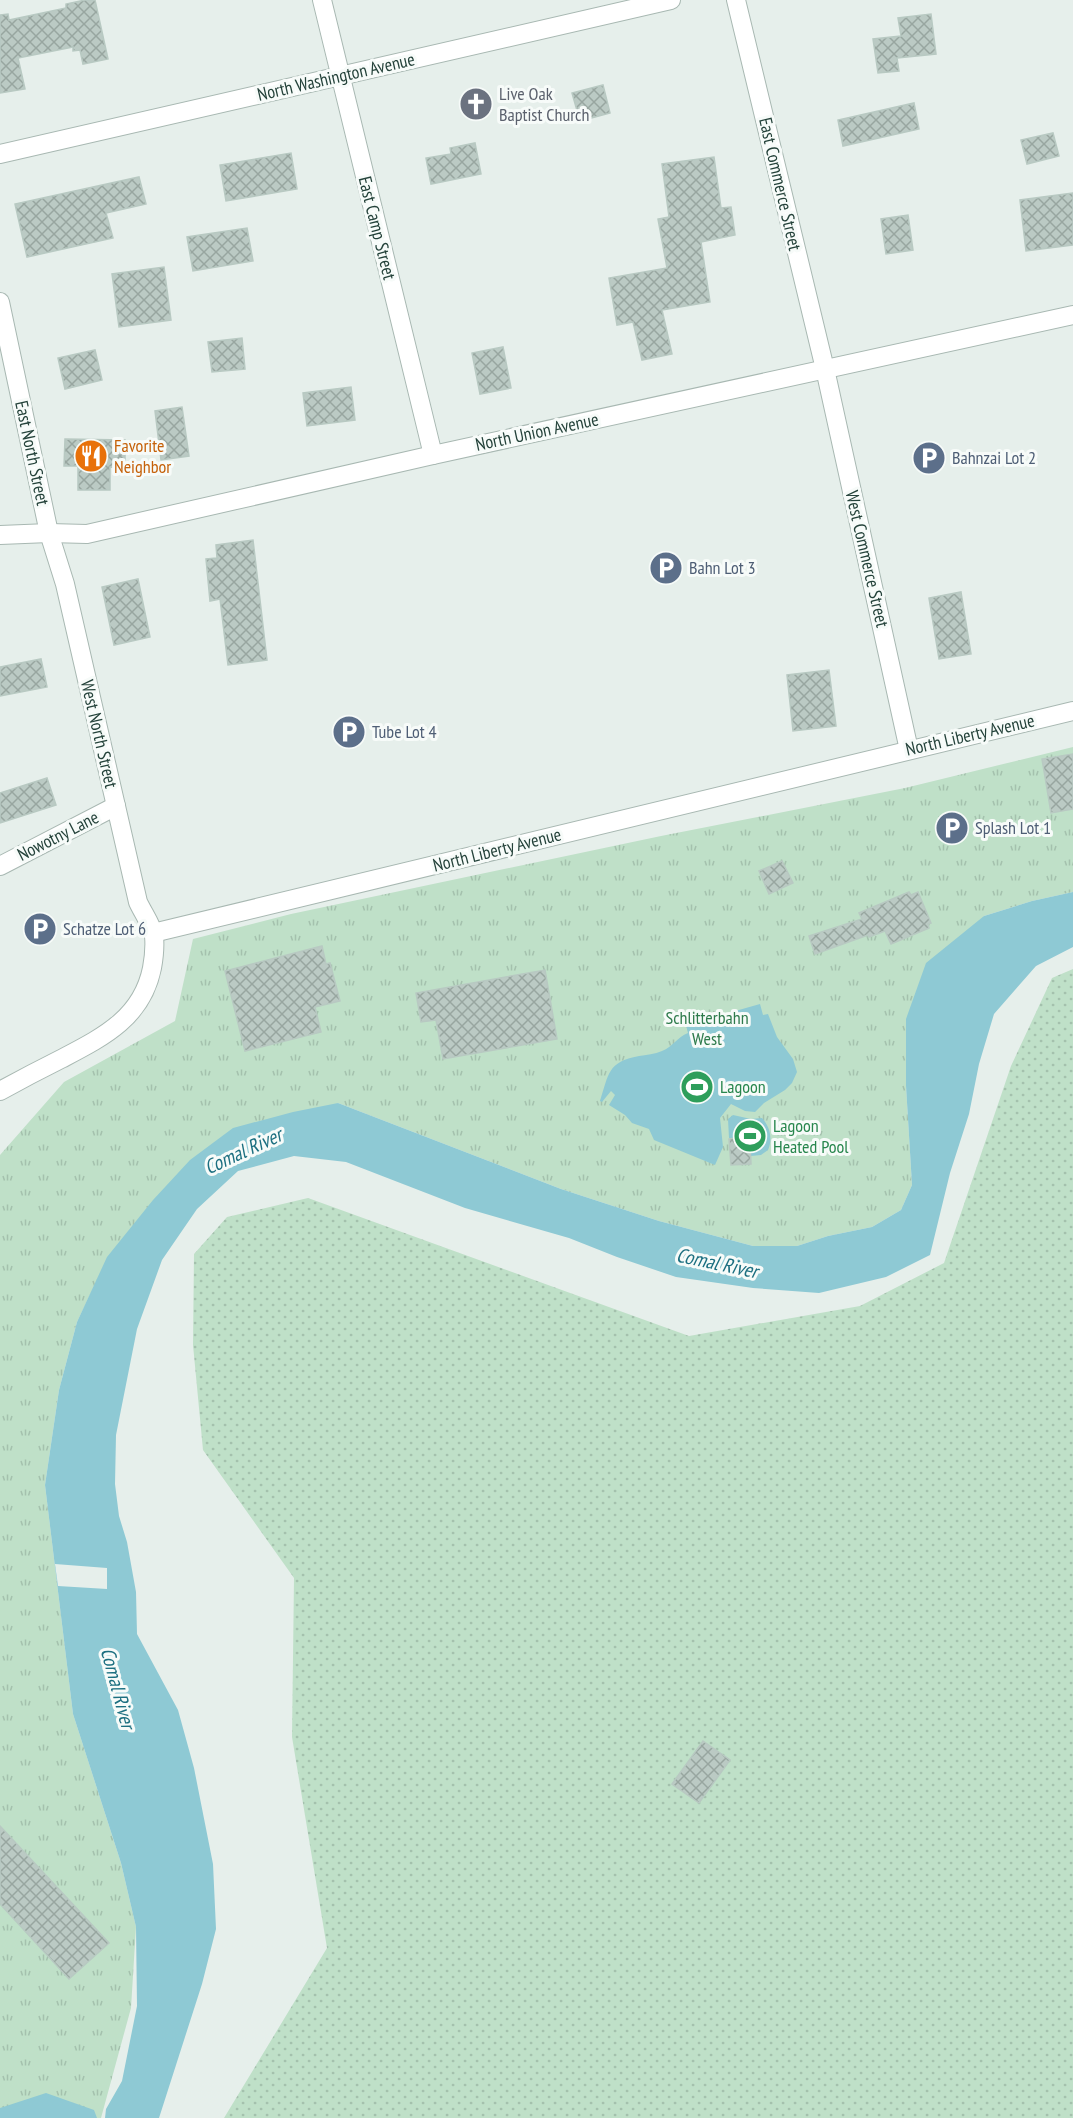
<svg xmlns="http://www.w3.org/2000/svg" width="1073" height="2118" font-family="'PT Sans Narrow',sans-serif">
<style>
.grass{fill:url(#grass-dots)}
.park{fill:url(#park-tufts)}
.water{fill:#8ec9d4}
.pier{fill:#e6efeb}
.building{fill:url(#building-cross-hatch);stroke:#b8c9c2;stroke-width:1.5}
.lines{fill:none;stroke-linecap:round;stroke-linejoin:round}
.minor-casing{stroke:#a8b8b2;stroke-width:20}
.tertiary-casing{stroke:#a8b8b2;stroke-width:20}
.minor{stroke:#fff;stroke-width:18}
.tertiary{stroke:#fff;stroke-width:18}
.labels{text-anchor:middle;stroke-width:6;stroke-linejoin:round;paint-order:stroke}
.street-label{font-size:18px;fill:#24423a;stroke:#f7fbf9}
.worship-label{font-size:18px;fill:#5b616d;stroke:#f7fbf9;text-anchor:start}
.food-label{font-size:18px;fill:#c56008;stroke:#f7fbf9;text-anchor:start}
.service-label{font-size:18px;fill:#4e5e75;stroke:#f7fbf9;text-anchor:start}
.park-label{font-size:18px;fill:#2d7a4b;stroke:#f7fbf9}
.leisure-label{font-size:18px;fill:#27864d;stroke:#f7fbf9;text-anchor:start}
.water-label{font-size:20px;font-style:italic;fill:#1c6f80;stroke:#f7fbf9}
</style>
<defs>
<pattern id="grass-dots" width="8" height="8" patternUnits="userSpaceOnUse" patternTransform="scale(1.5)"><rect width="8" height="8" fill="#bfe0c8"/><path d="M2 2h.1M6 6h.1" fill="none" stroke="#a4c1ad" stroke-width="1.8" stroke-linecap="round"/></pattern>
<pattern id="park-tufts" width="24" height="20" patternUnits="userSpaceOnUse" patternTransform="scale(1.5)"><rect width="24" height="20" fill="#bfe0c8"/><path d="M3 7l-1-3M5 7V3M7 7l1-3M15 17l-1-3M17 17v-4M19 17l1-3" fill="none" stroke="#a4c1ad"/></pattern>
<pattern id="building-cross-hatch" width="8" height="8" patternUnits="userSpaceOnUse" patternTransform="scale(1.5)"><rect width="8" height="8" fill="#bbcac4"/><path d="M0 0l8 8M0 8l8-8" fill="none" stroke="#98a6a0"/></pattern>
</defs>
<rect width="100%" height="100%" fill="#e6efeb"/>
<!-- grass -->
<polygon class="grass" points="1073,969 1073,2118 224,2118 327,1948 292,1737 294,1578 203,1450 193,1345 194,1254 227,1217 308,1198 689,1336 860,1306 944,1263 1011,1066 1052,978"/>
<!-- park -->
<polygon class="park" points="1073,747 1073,892 1032,901 984,916 906,1086 912,1185 901,1210 872,1227 828,1236 797,1246 753,1246 659,1221 561,1189 338,1103 108,1257 77,1322 59,1390 45,1485 73,1714 121,1863 136,1927 131,2008 101,2118 0,2118 0,1155 64,1082 175,1021 193,939 291,914 661,836 905,788"/>
<!-- water -->
<g class="water">
<polygon points="1073,892 1073,947 1036,966 994,1014 979,1064 969,1114 950,1173 930,1255 886,1277 819,1293 753,1288 676,1277 617,1257 569,1238 465,1208 346,1162 294,1156 238,1171 197,1209 162,1260 137,1329 116,1435 115,1484 119,1516 127,1542 136,1592 137,1634 178,1710 194,1768 213,1864 216,1929 202,1984 159,2118 105,2118 106,2109 122,2081 137,2006 136,1927 121,1863 73,1714 45,1485 59,1390 77,1322 107,1257 153,1200 190,1160 233,1128 293,1112 338,1103 561,1189 659,1221 753,1246 797,1246 828,1236 872,1227 901,1210 912,1185 906,1086 906,1019 926,963 984,916 1032,901"/>
<path d="M760,1004L763,1015L768,1014L777,1037L793,1059L797,1072L792,1083L785,1090L764,1103L755,1112L745,1111L731,1104L720,1118L723,1147L715,1165L654,1140L649,1129L632,1123L625,1115L609,1105L615,1095L611,1091L602,1102L600,1101C609,1074 607,1062 639,1056C646,1055 655,1054 662,1051C673,1047 677,1037 688,1033L686,1025Z"/>
<path d="M733,1115L751,1119L762,1118C770,1127 773,1139 768,1150L761,1155L751,1156C750,1146 751,1141 740,1137L735,1139L729,1138L728,1119Z"/>
<polygon points="46,2093 94,2110 97,2118 0,2118 0,2108"/>
</g>
<!-- pier -->
<polygon class="pier" points="55,1564 107,1568 107,1589 58,1586"/>
<!-- building -->
<g class="building">
<polygon points="85,0 95,0 108,59 83,64 80,50 73,51 73,47 18,58 25,89 0,93 0,15 8,14 9,20 66,8 66,4"/>
<polygon points="931,14 936,54 897,58 899,71 878,73 873,39 901,36 898,18"/>
<polygon points="603,85 610,113 580,121 572,93"/>
<polygon points="914,103 919,129 843,146 838,120"/>
<polygon points="1053,133 1059,156 1027,164 1021,140"/>
<polygon points="475,143 481,174 431,184 426,158 451,154 450,148"/>
<polygon points="291,153 297,189 226,201 220,165"/>
<polygon points="714,157 721,208 731,207 735,235 701,242 710,302 662,310 672,354 642,360 633,322 617,325 609,278 667,268 658,219 669,217 662,164"/>
<polygon points="139,177 146,204 106,213 113,238 27,257 15,204"/>
<polygon points="1073,193 1073,245 1026,251 1020,200"/>
<polygon points="908,215 913,250 886,254 881,219"/>
<polygon points="247,228 253,261 193,271 187,237"/>
<polygon points="164,267 171,320 119,327 112,274"/>
<polygon points="242,338 245,369 212,372 208,342"/>
<polygon points="503,347 511,388 480,394 472,353"/>
<polygon points="95,350 102,380 65,389 58,358"/>
<polygon points="351,387 355,420 307,426 303,393"/>
<polygon points="182,407 189,456 161,460 155,411"/>
<polygon points="65,439 125,440 125,468 110,467 110,490 78,490 78,466 64,466"/>
<polygon points="253,540 267,660 228,665 220,599 210,601 206,559 217,558 216,545"/>
<polygon points="138,579 150,637 114,645 102,587"/>
<polygon points="961,592 971,654 939,659 929,598"/>
<polygon points="41,659 47,687 0,696 0,667"/>
<polygon points="829,670 836,726 793,731 787,675"/>
<polygon points="1073,754 1073,809 1051,813 1042,759"/>
<polygon points="47,778 56,805 0,823 0,793"/>
<polygon points="782,861 793,883 769,894 759,871"/>
<polygon points="909,892 911,895 918,892 931,923 928,924 929,928 891,944 885,931 869,937 868,935 815,954 809,936 862,919 859,913"/>
<polygon points="322,946 326,964 330,963 340,1001 315,1007 321,1032 245,1051 225,971"/>
<polygon points="545,970 557,1039 443,1059 436,1020 421,1022 416,993"/>
<polygon points="740,1137 747,1140 750,1144 751,1164 731,1165 729,1139"/>
<polygon points="703,1741 730,1760 699,1803 672,1784"/>
<polygon points="0,1826 109,1943 69,1979 0,1904"/>
</g>
<g class="lines">
<!-- minor casing -->
<g class="minor-casing">
<g id="minor">
<polyline points="322,0 433,455"/>
<polyline points="736,0 825,369 909,750"/>
<polyline points="0,154 671,0"/>
<path d="M0,302L49,533L65,584L138,902C143,913 152,925 154,936C155,946 154,957 152,968C142,1018 103,1037 61,1059C41,1069 20,1080 0,1091"/>
<polyline points="0,866 116,806"/>
<polyline points="153,933 1073,711"/>
</g>
</g>
<!-- tertiary casing -->
<g class="tertiary-casing">
<polyline id="tertiary" points="0,535 49,533 87,534 433,455 1073,315"/>
</g>
<!-- minor -->
<use href="#minor" class="minor"/>
<!-- tertiary -->
<use href="#tertiary" class="tertiary"/>
</g>
<!-- icons -->
<defs>
<g id="church-disc" transform="scale(1.725)"><circle r="9.5" fill="#6b7280" stroke="#f7fbf9"/><path d="M-1.2-6h2.4v3.5h3.3v2.4h-3.3V6h-2.4V-.1h-3.3v-2.4h3.3Z" fill="#fff"/></g>
<g id="restaurant-disc" transform="scale(1.725)"><circle r="9.5" fill="#e8710a" stroke="#f7fbf9"/><path d="M-5-6h1v4h1v-4h1v4h1v-4h1v5L-1.5 .5V6h-2V.5L-5-1ZM5-6V6H3V1.5H1.5Q1.5-4 5-6Z" fill="#fff"/></g>
<g id="parking-disc" transform="scale(1.725)"><circle r="9.5" fill="#5c6f8a" stroke="#f7fbf9"/><path d="M-3.5-5.5H1a3.5 3.5 0 0 1 0 7H-1V5.5H-3.5ZM-1-3.4V-.6H.8a1.4 1.4 0 0 0 0-2.8Z" fill="#fff"/></g>
<g id="stadium-disc" transform="scale(1.725)"><circle r="9.5" fill="#2e9e5b" stroke="#f7fbf9"/><path d="M0-5a6.5 5 0 1 0 0 10a6.5 5 0 1 0 0-10ZM-3.5-1.8h7v3.6h-7Z" fill="#fff"/></g>
</defs>
<g fill-rule="evenodd">
<use href="#church-disc" x="476" y="104"/>
<use href="#restaurant-disc" x="91" y="456"/>
<use href="#parking-disc" x="929" y="458"/>
<use href="#parking-disc" x="666" y="568"/>
<use href="#parking-disc" x="349" y="732"/>
<use href="#parking-disc" x="952" y="828"/>
<use href="#parking-disc" x="40" y="929"/>
<use href="#stadium-disc" x="697" y="1087"/>
<use href="#stadium-disc" x="750" y="1136"/>
</g>
<g class="labels">
<!-- street labels -->
<g class="street-label">
<text transform="translate(336 77) rotate(-13)" y="6">North Washington Avenue</text>
<text transform="translate(780 184) rotate(77)" y="6">East Commerce Street</text>
<text transform="translate(377 228) rotate(76)" y="6">East Camp Street</text>
<text transform="translate(537 432) rotate(-12)" y="6">North Union Avenue</text>
<text transform="translate(32 453) rotate(78)" y="6">East North Street</text>
<text transform="translate(867 559) rotate(77)" y="6">West Commerce Street</text>
<text transform="translate(99 734) rotate(77)" y="6">West North Street</text>
<text transform="translate(970 735) rotate(-13)" y="6">North Liberty Avenue</text>
<text transform="translate(58 836) rotate(-27)" y="6">Nowotny Lane</text>
<text transform="translate(497 850) rotate(-14)" y="6">North Liberty Avenue</text>
</g>
<!-- worship labels -->
<g class="worship-label">
<text x="499" y="100">Live Oak<tspan x="499" dy="21">Baptist Church</tspan></text>
</g>
<!-- food labels -->
<g class="food-label">
<text x="114" y="452">Favorite<tspan x="114" dy="21">Neighbor</tspan></text>
</g>
<!-- service labels -->
<g class="service-label">
<text x="952" y="464">Bahnzai Lot 2</text>
<text x="689" y="574">Bahn Lot 3</text>
<text x="372" y="738">Tube Lot 4</text>
<text x="975" y="834">Splash Lot 1</text>
<text x="63" y="935">Schatze Lot 6</text>
</g>
<!-- park labels -->
<g class="park-label">
<text x="707" y="1024">Schlitterbahn<tspan x="707" dy="21">West</tspan></text>
</g>
<!-- leisure labels -->
<g class="leisure-label">
<text x="720" y="1093">Lagoon</text>
<text x="773" y="1132">Lagoon<tspan x="773" dy="21">Heated Pool</tspan></text>
</g>
<!-- water labels -->
<g class="water-label">
<text transform="translate(243 1151) rotate(-25)" y="7">Comal River</text>
<text transform="translate(717 1263) rotate(12)" y="7">Comal River</text>
<text transform="translate(118 1688) rotate(75)" y="7">Comal River</text>
</g>
</g>
</svg>
